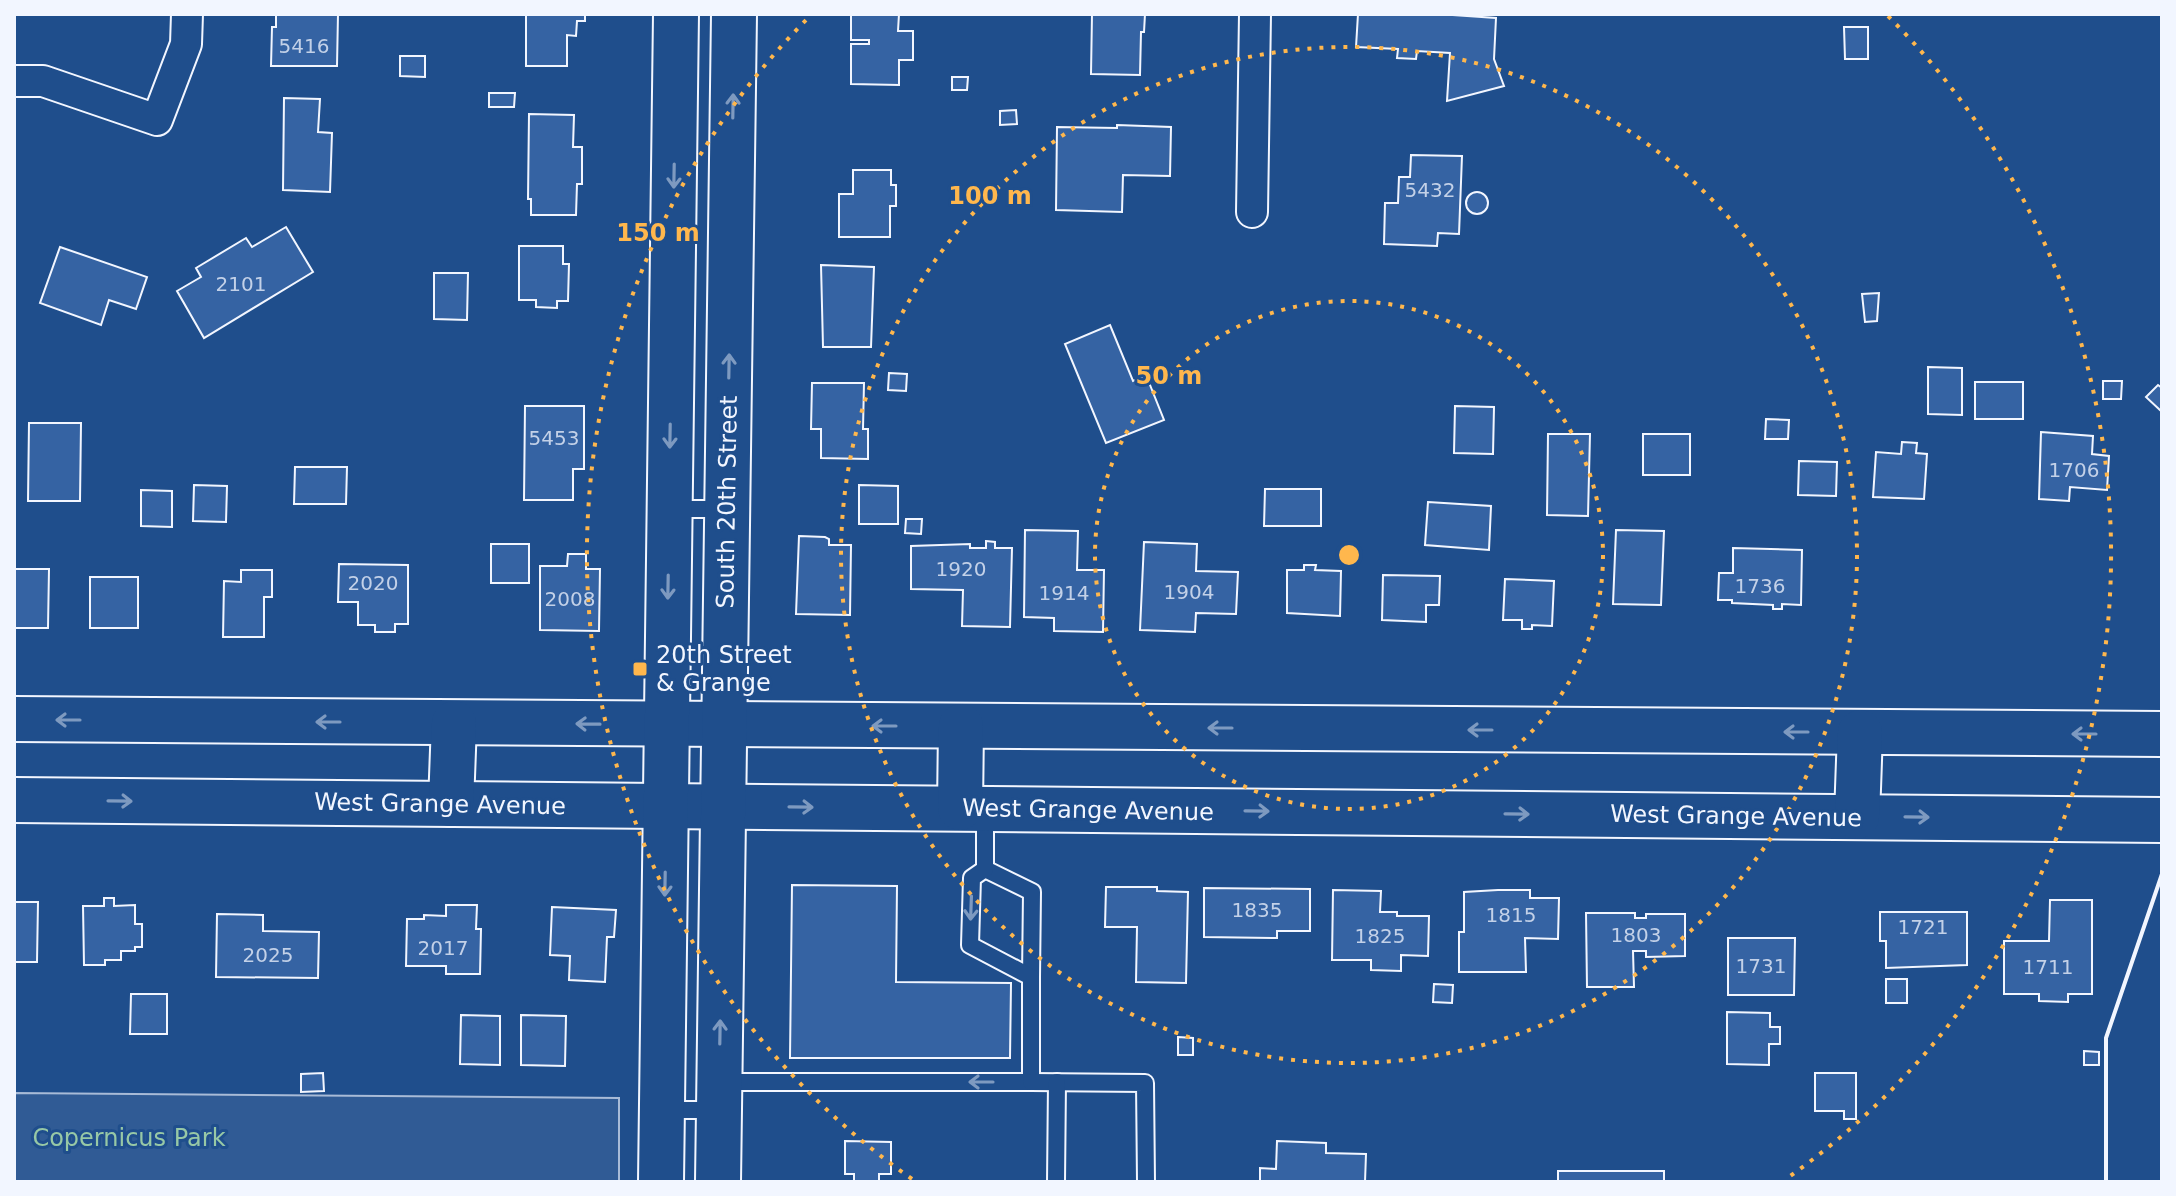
<svg xmlns="http://www.w3.org/2000/svg" width="2176" height="1196" font-family="'DejaVu Sans',sans-serif">
<style>
.built{fill:#305b95;stroke:#a8bbd7;stroke-width:2}
.building{fill:#3563a3;stroke:#f2f6ff;stroke-width:2}
.lines{fill:none;stroke-linecap:round;stroke-linejoin:round}
.lane-casing{stroke:#f2f6ff;stroke-width:20}
.street-casing{stroke:#f2f6ff;stroke-width:34}
.secondary-casing{stroke:#f2f6ff;stroke-width:48}
.lane{stroke:#1f4e8c;stroke-width:16}
.street{stroke:#1f4e8c;stroke-width:30}
.secondary{stroke:#1f4e8c;stroke-width:44}
.wall{stroke:#f2f6ff;stroke-width:4}
.oneway{stroke:#7e9ac0}
.ring{fill:none;stroke:#ffb74d;stroke-width:4;stroke-dasharray:4 8}
.poi-dot{fill:#ffb74d;stroke:#1f4e8c;stroke-width:3}
.labels{text-anchor:middle;stroke-width:6;stroke-linejoin:round;paint-order:stroke}
.number-label{font-size:20px;fill:#c3d1e8}
.street-label{font-size:24px;fill:#f2f6ff;stroke:#1f4e8c}
.poi-label{font-size:24px;fill:#f2f6ff;stroke:#1f4e8c;text-anchor:start}
.park-label{font-size:24px;fill:#97c8a6;stroke:#1f4e8c}
.centre{fill:#ffb74d;stroke:#1f4e8c;stroke-width:4}
.ring-label{font-size:24px;text-anchor:middle;font-weight:bold;fill:#ffb74d;stroke:#1f4e8c;stroke-width:6;stroke-linejoin:round;paint-order:stroke}
</style>
<rect width="100%" height="100%" fill="#1f4e8c"/>
<!-- built -->
<polygon class="built" points="14,1093 619,1098 619,1182 14,1182"/>
<!-- building -->
<g class="building">
<polygon points="276,14 338,14 337,66 271,66 272,27 276,27"/>
<polygon points="513,14 585,14 585,21 577,21 576,36 567,35 567,66 526,66 526,14"/>
<polygon points="851,14 899,14 898,31 913,31 913,60 899,60 899,85 851,84 851,44 869,44 869,40 851,40"/>
<polygon points="1092,14 1145,14 1144,32 1141,32 1140,75 1091,74"/>
<polygon points="1358,14 1438,14 1496,18 1494,59 1504,86 1447,101 1450,53 1417,51 1416,59 1397,58 1398,49 1356,47"/>
<polygon points="1844,27 1868,27 1868,59 1845,59"/>
<polygon points="400,56 425,56 425,77 400,76"/>
<polygon points="952,77 968,77 967,90 952,90"/>
<polygon points="489,93 515,93 514,107 489,107"/>
<polygon points="284,98 320,99 318,132 332,133 330,192 283,190"/>
<polygon points="1016,110 1017,124 1000,125 1000,111"/>
<polygon points="529,114 574,115 573,147 582,147 582,184 577,184 576,215 531,215 531,199 528,199"/>
<polygon points="1117,125 1171,127 1170,176 1123,175 1122,212 1056,210 1057,127 1117,128"/>
<polygon points="1411,155 1462,156 1459,234 1438,233 1437,246 1384,244 1385,203 1398,203 1399,177 1410,177"/>
<polygon points="853,170 891,170 891,185 896,185 896,206 890,206 890,237 839,237 839,194 853,194"/>
<circle cx="1477" cy="203" r="11"/>
<polygon points="286,227 313,272 204,338 177,291 201,277 196,268 246,238 252,247"/>
<polygon points="519,246 563,246 563,264 569,264 568,301 557,301 557,308 536,307 536,300 519,300"/>
<polygon points="60,247 147,277 136,309 109,300 101,325 40,303"/>
<polygon points="821,265 874,267 871,347 823,347"/>
<polygon points="434,273 468,273 467,320 434,319"/>
<polygon points="1879,293 1877,321 1865,322 1862,294"/>
<polygon points="1110,325 1133,381 1146,375 1164,420 1106,443 1065,344"/>
<polygon points="1928,367 1962,368 1962,415 1928,414"/>
<polygon points="889,373 907,374 906,391 888,390"/>
<polygon points="2103,381 2122,381 2121,399 2103,399"/>
<rect x="1975" y="382" width="48" height="37"/>
<polygon points="812,383 864,383 863,429 868,429 868,459 821,458 821,429 811,429"/>
<polygon points="2158,385 2162,388 2161,411 2146,397"/>
<polygon points="525,406 584,406 584,469 573,469 573,500 524,500"/>
<polygon points="1455,406 1494,407 1493,454 1454,453"/>
<polygon points="1766,419 1789,420 1788,439 1765,439"/>
<polygon points="29,423 81,423 80,501 28,501"/>
<polygon points="2041,432 2093,436 2092,454 2109,456 2107,490 2070,487 2069,501 2039,499"/>
<polygon points="1548,434 1590,434 1588,516 1547,515"/>
<rect x="1643" y="434" width="47" height="41"/>
<polygon points="1902,442 1917,443 1916,453 1927,454 1924,499 1873,497 1876,452 1901,454"/>
<polygon points="1799,461 1837,462 1836,496 1798,495"/>
<polygon points="295,467 347,467 346,504 294,504"/>
<polygon points="194,485 227,486 226,522 193,521"/>
<polygon points="859,485 898,486 898,524 859,524"/>
<polygon points="1265,489 1321,489 1321,526 1264,526"/>
<polygon points="141,490 172,491 172,527 141,526"/>
<polygon points="1428,502 1491,506 1489,550 1425,545"/>
<polygon points="906,519 922,519 921,534 905,533"/>
<polygon points="1025,530 1078,531 1077,570 1104,570 1103,632 1054,631 1054,618 1024,617"/>
<polygon points="1616,530 1664,531 1661,605 1613,604"/>
<polygon points="799,536 825,537 829,539 829,545 851,545 850,615 796,614"/>
<polygon points="986,541 995,542 995,548 1012,548 1010,627 962,626 963,590 911,589 911,546 970,544 970,548 986,548"/>
<polygon points="1144,542 1197,544 1196,571 1238,572 1236,614 1196,613 1195,632 1140,630"/>
<rect x="491" y="544" width="38" height="39"/>
<polygon points="1733,548 1802,550 1801,605 1782,604 1782,609 1773,609 1773,605 1732,603 1732,600 1718,600 1719,573 1733,573"/>
<polygon points="568,554 586,554 586,569 600,569 599,631 540,630 540,566 567,566"/>
<polygon points="339,564 408,565 408,624 395,624 395,632 375,632 375,625 358,625 358,602 338,602"/>
<polygon points="1304,565 1316,565 1315,570 1341,571 1340,616 1287,613 1287,570 1304,570"/>
<polygon points="14,569 49,569 48,628 14,628"/>
<polygon points="241,570 272,570 272,597 264,597 264,637 223,637 224,581 241,582"/>
<polygon points="1383,575 1440,576 1439,605 1426,605 1426,622 1382,620"/>
<rect x="90" y="577" width="48" height="51"/>
<polygon points="1505,579 1554,581 1552,626 1532,625 1532,629 1522,629 1522,620 1503,620"/>
<polygon points="792,885 897,886 896,982 1011,983 1010,1058 790,1058"/>
<polygon points="1106,887 1157,887 1157,891 1188,892 1186,983 1136,982 1137,927 1105,927"/>
<polygon points="1204,888 1310,889 1310,931 1277,931 1277,938 1204,937"/>
<polygon points="1333,890 1381,891 1380,912 1397,912 1397,916 1429,916 1428,956 1401,955 1401,971 1371,970 1371,960 1332,960"/>
<polygon points="1498,890 1530,890 1530,898 1559,898 1558,939 1525,938 1526,972 1459,972 1459,932 1464,932 1464,892"/>
<polygon points="104,898 114,898 114,906 135,905 135,924 142,924 142,947 135,947 135,951 121,951 121,960 105,960 105,965 84,965 83,906 104,906"/>
<polygon points="2050,900 2092,900 2092,994 2068,994 2068,1002 2039,1001 2039,994 2004,994 2004,941 2049,941"/>
<polygon points="14,902 38,902 37,962 14,962"/>
<polygon points="446,905 477,905 476,929 481,929 480,974 446,974 446,966 406,966 407,919 424,919 424,915 446,916"/>
<polygon points="552,907 616,910 614,937 607,937 605,982 569,980 570,956 550,955"/>
<polygon points="1880,912 1967,912 1967,965 1886,968 1886,941 1880,941"/>
<polygon points="1586,913 1635,913 1635,918 1646,918 1646,914 1685,914 1685,956 1646,957 1646,951 1633,951 1634,987 1587,987"/>
<polygon points="217,914 263,915 263,931 319,932 318,978 216,977"/>
<polygon points="1728,938 1795,938 1794,995 1728,995"/>
<rect x="1886" y="979" width="21" height="24"/>
<polygon points="1434,984 1453,985 1452,1003 1433,1002"/>
<polygon points="131,994 167,994 167,1034 130,1034"/>
<polygon points="1727,1012 1770,1013 1770,1027 1780,1027 1780,1044 1769,1044 1769,1065 1727,1064"/>
<polygon points="461,1015 500,1016 500,1065 460,1064"/>
<polygon points="521,1015 566,1016 565,1066 521,1065"/>
<polygon points="1178,1037 1193,1038 1193,1055 1178,1055"/>
<polygon points="2084,1051 2099,1052 2099,1065 2084,1065"/>
<polygon points="323,1073 324,1091 301,1092 301,1074"/>
<polygon points="1815,1073 1856,1073 1856,1119 1844,1119 1844,1111 1815,1111"/>
<polygon points="845,1141 891,1142 891,1174 879,1174 879,1182 854,1182 854,1174 845,1174"/>
<polygon points="1277,1141 1326,1143 1326,1153 1366,1154 1365,1182 1260,1182 1260,1168 1276,1169"/>
<rect x="1558" y="1171" width="106" height="11"/>
</g>
<g class="lines">
<!-- lane casing -->
<g class="lane-casing">
<g id="lane">
<polyline points="671,509 727,509"/>
<polyline points="985,869 1032,892 1031,977"/>
<polyline points="721,1082 1031,1082 1031,977 970,945 972,878 985,869 985,810"/>
<polyline points="1031,1082 1145,1083 1146,1182"/>
<polyline points="663,1110 716,1110"/>
<polyline points="1056,1182 1057,1082"/>
</g>
</g>
<!-- street casing -->
<g class="street-casing">
<g id="street">
<polyline points="14,81 43,81 157,120 186,44 187,14"/>
<polyline points="1252,212 1255,14"/>
</g>
</g>
<!-- secondary casing -->
<g class="secondary-casing">
<g id="secondary">
<polyline points="14,719 2162,734"/>
<polyline points="14,800 2162,820"/>
<polyline points="451,804 454,723"/>
<polyline points="960,808 961,726"/>
<polyline points="1857,817 1860,732"/>
<polyline points="661,1182 676,14"/>
<polyline points="718,1182 734,14"/>
</g>
</g>
<!-- lane -->
<use href="#lane" class="lane"/>
<!-- street -->
<use href="#street" class="street"/>
<!-- secondary -->
<use href="#secondary" class="secondary"/>
<!-- wall -->
<polyline class="wall" points="2106,1182 2106,1038 2162,874"/>
</g>
<!-- one-way arrows -->
<defs><path id="oneway-shaft" d="M-6 0H5M1.5-3L5.5 0L1.5 3" fill="none" stroke-width="1.6" stroke-linecap="round" stroke-linejoin="round" transform="scale(2)"/></defs>
<g class="oneway">
<use href="#oneway-shaft" transform="translate(733 106) rotate(-89)"/>
<use href="#oneway-shaft" transform="translate(674 176) rotate(91)"/>
<use href="#oneway-shaft" transform="translate(729 366) rotate(-89)"/>
<use href="#oneway-shaft" transform="translate(670 436) rotate(91)"/>
<use href="#oneway-shaft" transform="translate(668 587) rotate(91)"/>
<use href="#oneway-shaft" transform="translate(68 720) rotate(-180)"/>
<use href="#oneway-shaft" transform="translate(328 722) rotate(-180)"/>
<use href="#oneway-shaft" transform="translate(588 724) rotate(-179)"/>
<use href="#oneway-shaft" transform="translate(884 726) rotate(-180)"/>
<use href="#oneway-shaft" transform="translate(1220 728) rotate(-180)"/>
<use href="#oneway-shaft" transform="translate(1480 730) rotate(-180)"/>
<use href="#oneway-shaft" transform="translate(1796 732) rotate(-180)"/>
<use href="#oneway-shaft" transform="translate(2084 734) rotate(-180)"/>
<use href="#oneway-shaft" transform="translate(120 801) rotate(1)"/>
<use href="#oneway-shaft" transform="translate(801 807) rotate(1)"/>
<use href="#oneway-shaft" transform="translate(1257 811) rotate(1)"/>
<use href="#oneway-shaft" transform="translate(1517 814) rotate(1)"/>
<use href="#oneway-shaft" transform="translate(1917 817) rotate(1)"/>
<use href="#oneway-shaft" transform="translate(665 884) rotate(91)"/>
<use href="#oneway-shaft" transform="translate(971 908) rotate(92)"/>
<use href="#oneway-shaft" transform="translate(720 1032) rotate(-89)"/>
<use href="#oneway-shaft" transform="translate(981 1082) rotate(180)"/>
</g>
<!-- distance rings -->
<g class="ring">
<circle cx="1349" cy="555" r="254"/>
<circle cx="1349" cy="555" r="508"/>
<path d="M912 1179A762 762 0 0 1 810 16M1888 16A762 762 0 0 1 1786 1179"/>
</g>
<!-- markers -->
<rect class="poi-dot" x="632" y="661" width="16" height="16" rx="4"/>
<g class="labels">
<!-- number labels -->
<g class="number-label">
<text x="304" y="53">5416</text>
<text x="1430" y="197">5432</text>
<text x="241" y="291">2101</text>
<text x="554" y="445">5453</text>
<text x="2074" y="477">1706</text>
<text x="961" y="576">1920</text>
<text x="373" y="590">2020</text>
<text x="1760" y="593">1736</text>
<text x="1189" y="599">1904</text>
<text x="1064" y="600">1914</text>
<text x="570" y="606">2008</text>
<text x="1257" y="917">1835</text>
<text x="1511" y="922">1815</text>
<text x="1923" y="934">1721</text>
<text x="1636" y="942">1803</text>
<text x="1380" y="943">1825</text>
<text x="443" y="955">2017</text>
<text x="268" y="962">2025</text>
<text x="1761" y="973">1731</text>
<text x="2048" y="974">1711</text>
</g>
<!-- street labels -->
<g class="street-label">
<text transform="translate(727 502) rotate(-89)" y="8">South 20th Street</text>
<text transform="translate(440 804) rotate(1)" y="8">West Grange Avenue</text>
<text transform="translate(1088 810) rotate(1)" y="8">West Grange Avenue</text>
<text transform="translate(1736 816) rotate(1)" y="8">West Grange Avenue</text>
</g>
<!-- poi labels -->
<g class="poi-label">
<text x="656" y="663">20th Street<tspan x="656" dy="28">&amp; Grange</tspan></text>
</g>
<!-- park labels -->
<g class="park-label">
<text x="129" y="1146">Copernicus Park</text>
</g>
</g>
<circle cx="1349" cy="555" r="12" class="centre"/>
<g class="ring-label">
<text x="990" y="204">100 m</text>
<text x="658" y="241">150 m</text>
<text x="1169" y="384">50 m</text>
</g>
<!-- border -->
<rect width="2176" height="1196" fill="none" stroke="#f2f6ff" stroke-width="32"/>
</svg>
